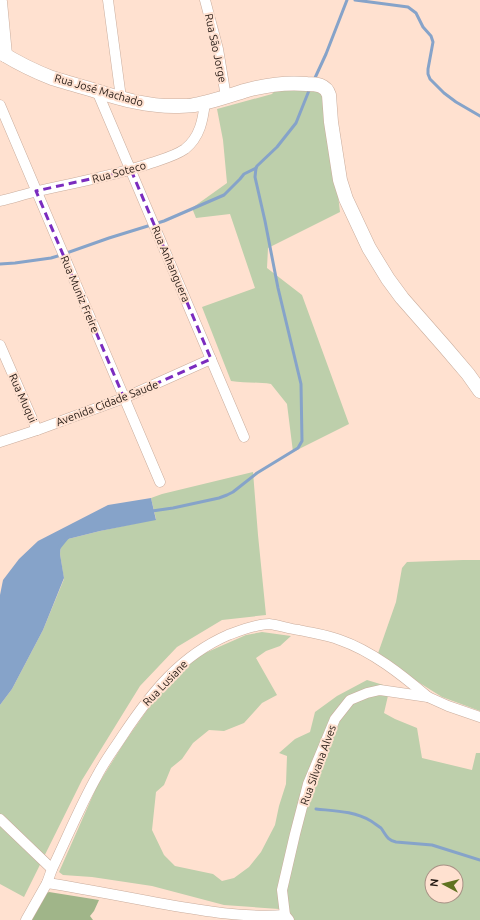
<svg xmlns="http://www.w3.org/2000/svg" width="480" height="920" font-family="Ubuntu,sans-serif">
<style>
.green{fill:#bdcfab;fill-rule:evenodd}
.forest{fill:#a0b589}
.water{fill:#86a3c9}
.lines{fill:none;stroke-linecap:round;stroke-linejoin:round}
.stream{stroke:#86a3c9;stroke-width:3}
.street-casing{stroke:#caad9d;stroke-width:11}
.secondary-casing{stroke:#caad9d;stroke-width:15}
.street{stroke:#fff;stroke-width:10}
.secondary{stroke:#fff;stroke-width:14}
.marked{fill:none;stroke:#7b2cbf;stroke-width:3;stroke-dasharray:8 5;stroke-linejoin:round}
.labels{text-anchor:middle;stroke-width:4;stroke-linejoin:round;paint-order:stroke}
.street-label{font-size:11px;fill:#251a14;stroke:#ffe1d0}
</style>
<rect width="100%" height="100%" fill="#ffe1d0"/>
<!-- green -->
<g class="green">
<path d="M277,88L326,92L340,212L268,248L267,268L302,295L349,424L293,452L287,404L271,384C258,382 244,383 231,381L202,307L255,288L230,214L196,218L192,208L227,183L223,140L217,109L272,94Z"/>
<polygon points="253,472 258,535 266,615 222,620 177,647 140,686 82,780 24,897 0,884 0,705 12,689 43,630 64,579 60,554 61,544 64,540 100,531 156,519 151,498 162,494"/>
<polygon points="463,560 480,560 480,711 442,697 407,675 376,659 396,602 402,568 407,562"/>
<path d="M262,632L291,636L280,646L266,651L256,658L277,695L262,703L244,723L224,731L209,730L193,743L182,759L171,768L164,785L156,792L152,830L164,855L175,866L213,874L222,881L234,878L249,867L261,852L275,825L279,806L286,784L287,756L279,753L295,739L310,732L315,712L337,696L367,680L390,687L384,713L395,719L417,728L422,758L472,770L476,753H480V920H286L279,909L224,905L152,886L92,877L63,875L59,872L97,786L124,743L157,696L196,657L246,635ZM432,872H456V896H432Z"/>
</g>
<!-- forest -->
<polygon class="forest" points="49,892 99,900 94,911 90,916 93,920 28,920 36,899"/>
<!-- water -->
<polygon class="water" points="151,498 156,520 100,531 64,540 61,544 60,554 64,578 43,630 12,689 0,705 0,595 3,580 19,559 38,541 108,505"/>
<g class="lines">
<!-- stream -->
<g class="stream">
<polyline points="355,0 408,7 416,13 423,27 431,36 433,42 428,69 428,74 430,79 444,93 456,102 480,116"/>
<polyline points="314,80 326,54 347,0"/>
<polyline points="0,264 15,263 51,258 61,255 109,238 164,221 224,195 240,179 244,174 256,168 257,166 277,147 296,123 310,88"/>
<polyline points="152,511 173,508 219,498 227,495 233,492 257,473 298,448 302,441 301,384 278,288 265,221 255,177 256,168"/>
<polyline points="59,548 63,543 68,537"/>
<path d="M316,809C335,811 354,811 371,821C374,823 378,826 381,828C386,835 387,840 396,842L432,845L480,860"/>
</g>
<!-- street casing -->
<g class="street-casing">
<g id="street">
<polyline points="108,0 121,98"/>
<polyline points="205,0 218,49 226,97"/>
<polyline points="97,91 244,437"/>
<polyline points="0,105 160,482"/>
<path d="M0,201C13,198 25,194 38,191C76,182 115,176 151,163C163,159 175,156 185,149C200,137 203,120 205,102"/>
<polyline points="0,345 37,430"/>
<polyline points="0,442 37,430 124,398 211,359"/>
<polyline points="0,819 52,869"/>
<path d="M47,883C86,889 125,897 164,904C204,911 244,918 285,915"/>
<path d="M26,920L47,883L52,869C67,838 80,806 97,776C104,762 114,749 123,735C151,693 180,656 228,635C239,631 257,624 269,624C279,625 289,629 299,630C312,633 327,635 340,640C372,651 402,675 428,697"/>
<polyline points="289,920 285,915 282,890 295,834 308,784 335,719 350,700 367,693 380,690 428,697 448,706 480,717"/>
</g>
</g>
<!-- secondary casing -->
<g class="secondary-casing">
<g id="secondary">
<polyline points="0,2 5,55"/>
<path d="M0,52C16,62 34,71 52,78C65,82 79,86 93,90C121,99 149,107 179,106C184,106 189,106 194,105C211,102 228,96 244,91C265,85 286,82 307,84C317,84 326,85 329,95L331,122L340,180L346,199L369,248L388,279L402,298L445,347L468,374L480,391"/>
</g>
</g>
<!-- street -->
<use href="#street" class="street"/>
<!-- secondary -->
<use href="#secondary" class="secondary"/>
</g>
<!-- marked area -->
<path class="marked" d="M131,170L211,359L124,398L36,191Z"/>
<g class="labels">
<!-- street labels -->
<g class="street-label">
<text transform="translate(216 48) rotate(78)" y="4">Rua São Jorge</text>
<text transform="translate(99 90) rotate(16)" y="4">Rua José Machado</text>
<text transform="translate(119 172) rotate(-15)" y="4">Rua Soteco</text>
<text transform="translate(171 264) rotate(67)" y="4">Rua Anhanguera</text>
<text transform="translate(80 294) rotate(67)" y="4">Rua Muniz Freire</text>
<text transform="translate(23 398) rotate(66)" y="4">Rua Muqui</text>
<text transform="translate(107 403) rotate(-21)" y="4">Avenida Cidade Saude</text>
<text transform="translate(165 683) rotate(-46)" y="4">Rua Lusiane</text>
<text transform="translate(318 765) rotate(-70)" y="4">Rua Silvana Alves</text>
</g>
</g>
<!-- north arrow -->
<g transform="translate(444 884) rotate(277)"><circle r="19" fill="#ffe1d0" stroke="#a89185"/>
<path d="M0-3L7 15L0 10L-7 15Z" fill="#5f7220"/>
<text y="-6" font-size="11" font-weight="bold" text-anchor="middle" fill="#251a14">N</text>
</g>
</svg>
